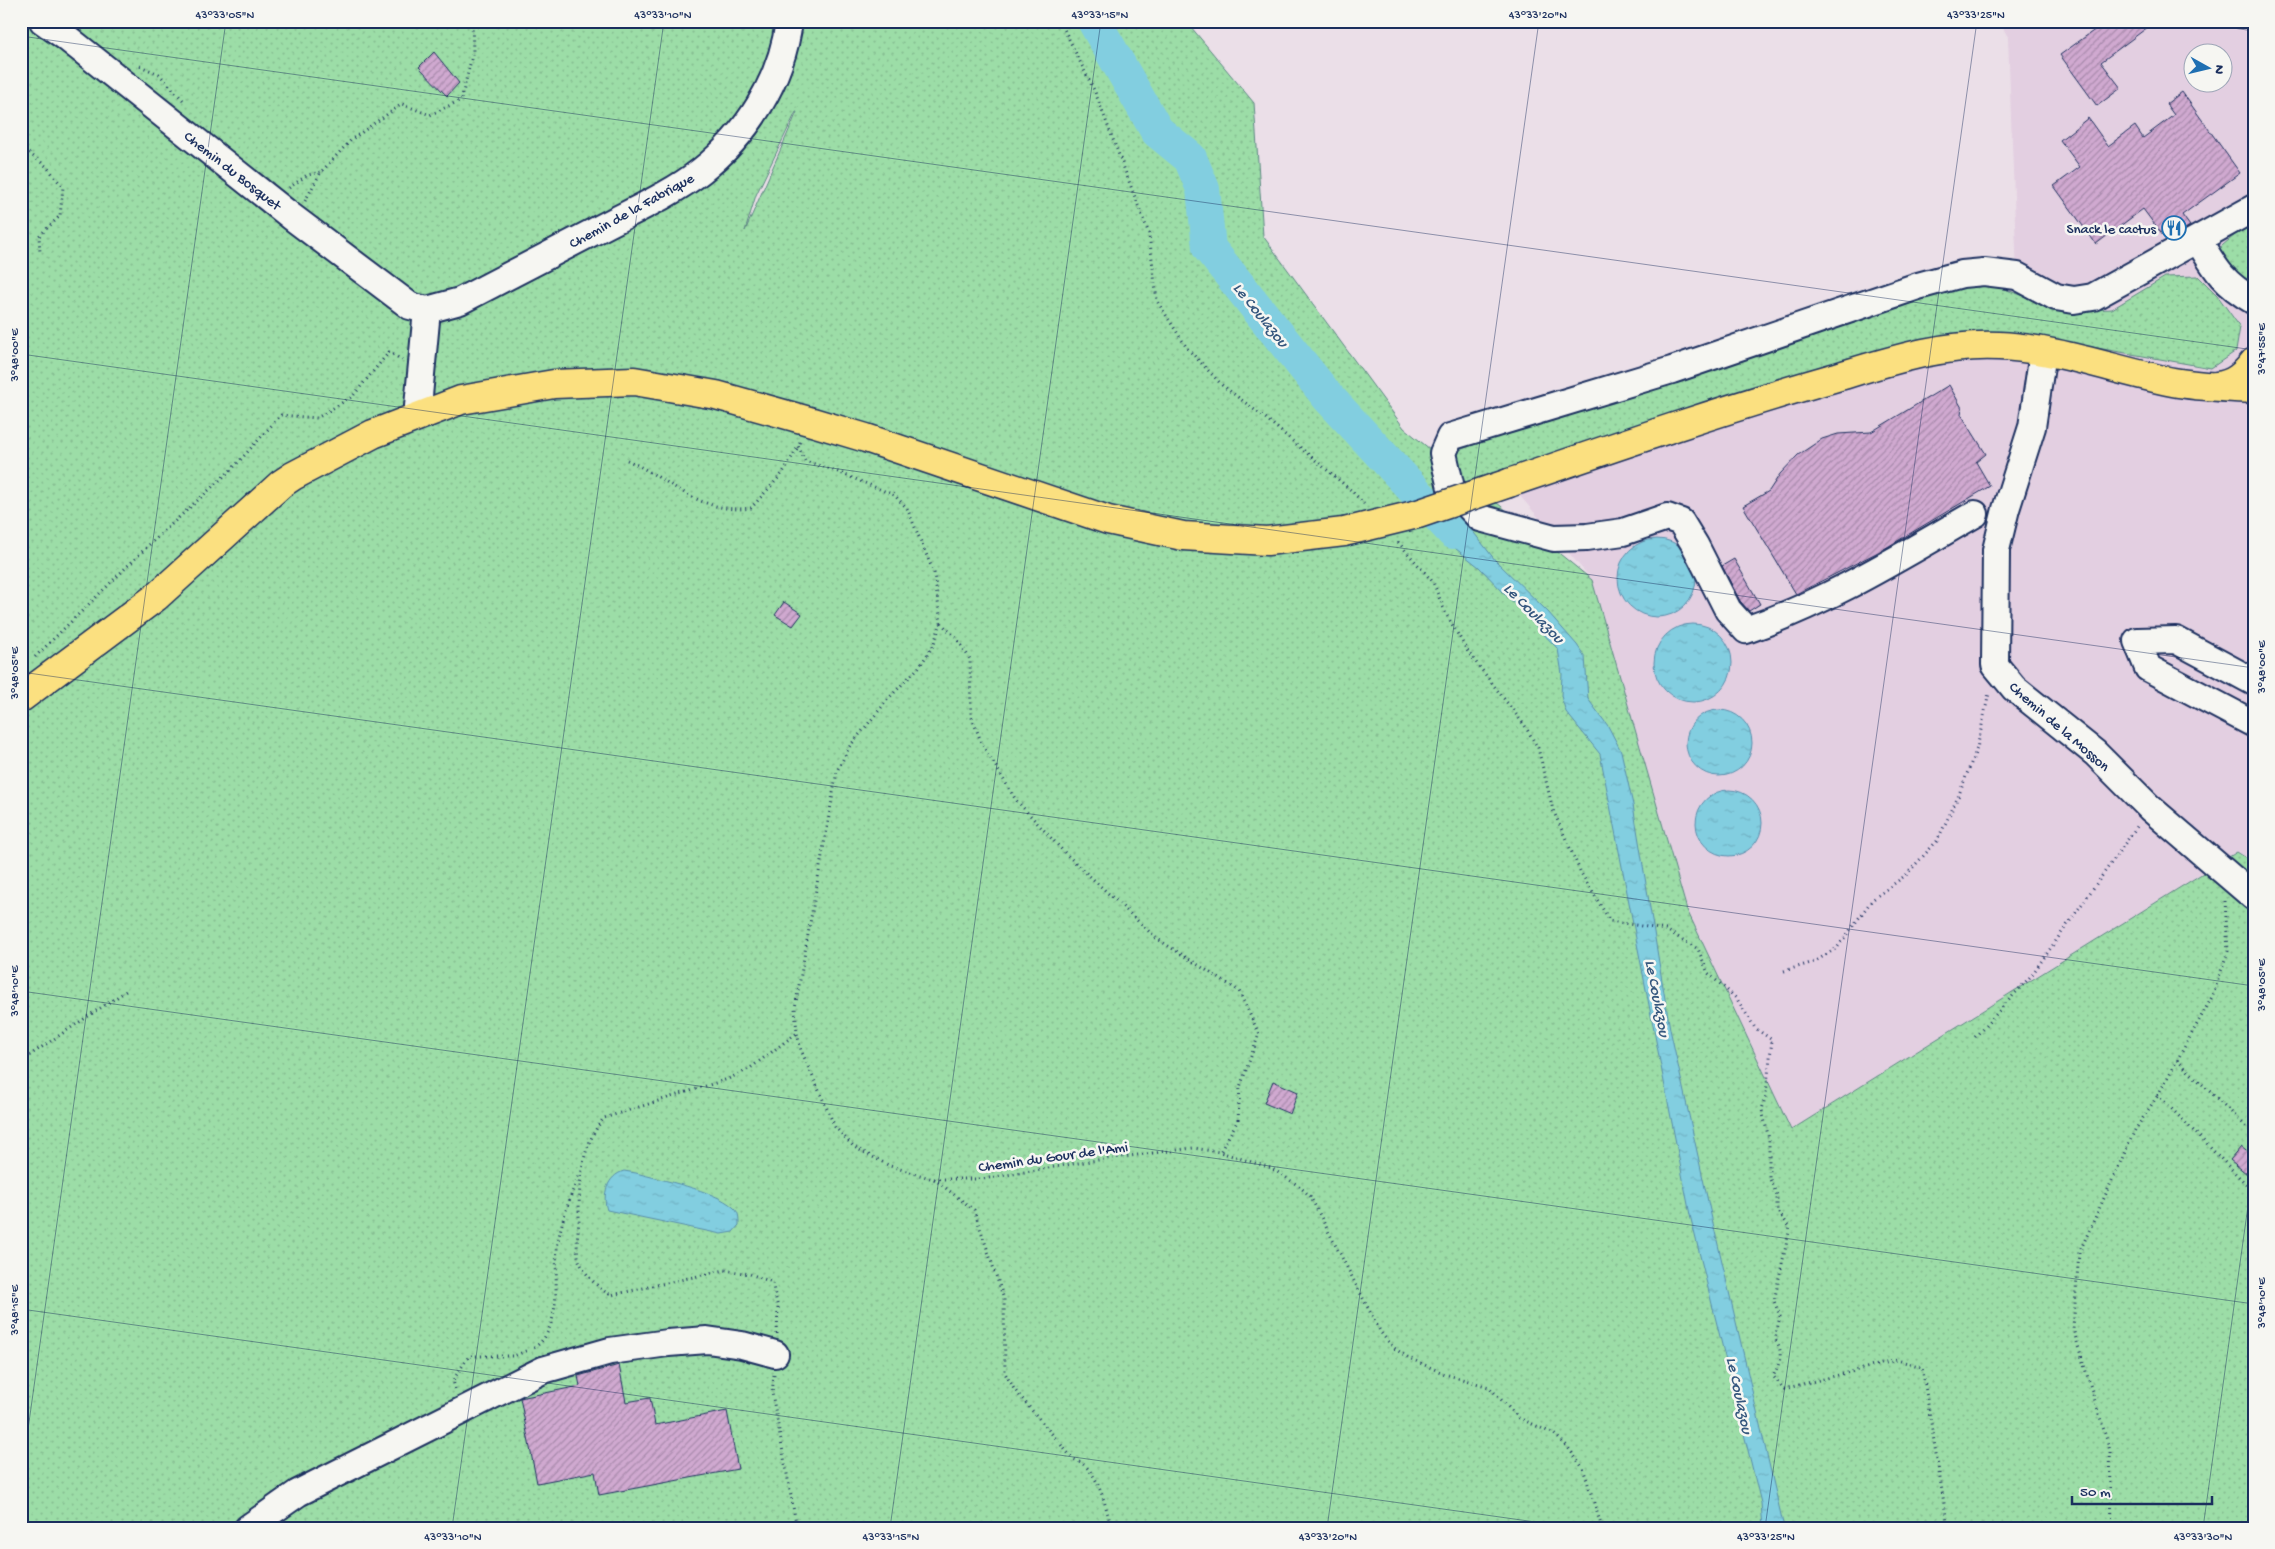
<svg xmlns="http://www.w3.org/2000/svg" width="2275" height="1549" font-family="'Gochi Hand',sans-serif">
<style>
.built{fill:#e3cfe1;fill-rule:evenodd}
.grass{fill:url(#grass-dots);stroke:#5c8682;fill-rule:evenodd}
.water{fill:url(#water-ripples);stroke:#598eac}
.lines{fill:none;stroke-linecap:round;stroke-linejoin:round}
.river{stroke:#82cee0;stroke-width:34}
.building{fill:url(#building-hatch);stroke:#1b2f5e}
.minor-casing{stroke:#1b2f5e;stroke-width:30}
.major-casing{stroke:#1b2f5e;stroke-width:31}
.path{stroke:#1b2f5e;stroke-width:3;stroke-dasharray:1 4;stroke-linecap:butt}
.minor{stroke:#f6f6f2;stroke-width:26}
.major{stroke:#fbe080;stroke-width:28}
.major-bridge-casing{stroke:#1b2f5e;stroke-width:31;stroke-linecap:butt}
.major-bridge{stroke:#fbe080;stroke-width:28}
.ticks{fill:none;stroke:#1b2f5e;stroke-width:1;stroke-opacity:0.45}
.labels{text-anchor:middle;stroke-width:5;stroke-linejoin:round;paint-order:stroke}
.street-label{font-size:15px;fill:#1b2f5e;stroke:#f6f6f2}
.poi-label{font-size:15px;fill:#1b2f5e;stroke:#f6f6f2;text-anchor:end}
.water-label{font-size:16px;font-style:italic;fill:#35577e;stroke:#f6f6f2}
.neatline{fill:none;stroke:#1b2f5e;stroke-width:2}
.ticks-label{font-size:12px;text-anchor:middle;fill:#1b2f5e}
</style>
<defs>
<pattern id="grass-dots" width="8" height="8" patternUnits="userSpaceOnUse" patternTransform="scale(1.25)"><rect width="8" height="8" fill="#9cdda7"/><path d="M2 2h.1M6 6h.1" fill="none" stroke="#86be92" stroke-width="1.8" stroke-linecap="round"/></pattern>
<pattern id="water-ripples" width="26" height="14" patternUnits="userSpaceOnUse" patternTransform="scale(1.25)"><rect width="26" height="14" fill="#82cee0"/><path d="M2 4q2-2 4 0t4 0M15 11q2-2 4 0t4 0" fill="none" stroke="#70b1c3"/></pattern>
<pattern id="building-hatch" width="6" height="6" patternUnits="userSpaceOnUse" patternTransform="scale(1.25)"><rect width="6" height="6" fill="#d0a9d0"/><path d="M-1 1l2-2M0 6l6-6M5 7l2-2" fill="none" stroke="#a88aac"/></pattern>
</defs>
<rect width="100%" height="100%" fill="#ebdfe8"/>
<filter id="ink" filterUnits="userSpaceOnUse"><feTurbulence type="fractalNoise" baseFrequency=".02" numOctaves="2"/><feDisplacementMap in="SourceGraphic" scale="10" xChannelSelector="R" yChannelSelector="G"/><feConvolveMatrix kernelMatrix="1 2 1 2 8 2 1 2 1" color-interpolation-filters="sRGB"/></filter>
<g filter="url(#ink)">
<!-- built -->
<path class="built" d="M1999,21H2254V863L2237,852L1791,1130L1687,910L1592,580L1509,483L1892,360L2017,276L2008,37ZM2192,52H2222V82H2192Z"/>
<!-- grass -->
<g class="grass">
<path d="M21,21H1186L1254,103L1263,236L1404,428L1457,471L1454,452L1572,409L1963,285H1993L2066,311L2112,309L2165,277L2198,276L2217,295L2240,327L2236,351L2211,368L2052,340L1896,346L1470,481L1592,580L1687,910L1791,1130L2237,852L2254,863V1528H21ZM796,112H797L745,231L756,195Z"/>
<polygon points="2254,219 2254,288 2248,288 2217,250"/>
</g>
<!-- water -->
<g class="water">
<polygon points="1450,509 1471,529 1495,560 1548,612 1577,645 1585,657 1588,699 1608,726 1621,751 1633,805 1670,1029 1709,1206 1784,1528 1763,1528 1761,1503 1690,1215 1600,754 1566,712 1561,696 1562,674 1558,649 1479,567 1437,534 1420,517"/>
<circle cx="1657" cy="578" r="39"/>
<circle cx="1693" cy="663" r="39"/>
<circle cx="1719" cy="743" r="33"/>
<circle cx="1729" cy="823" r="33"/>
<path d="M624,1171L636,1173C661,1180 714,1190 733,1207C739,1212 739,1217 739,1225L733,1232L721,1234L607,1210C602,1195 607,1176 624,1171Z"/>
</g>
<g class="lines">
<!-- river -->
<polyline class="river" points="1094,21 1157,131 1190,158 1203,189 1209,248 1328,397 1453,532"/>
</g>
<!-- building -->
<g class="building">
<polygon points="2107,21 2156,21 2101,62 2121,88 2097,106 2060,55"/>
<polygon points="434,52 459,83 447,96 419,67"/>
<polygon points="2182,92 2240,173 2182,215 2190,226 2166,240 2143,209 2096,244 2054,186 2080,167 2060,140 2088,118 2108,146 2135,126 2143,138 2174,115 2166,104"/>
<polygon points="1949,385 1962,408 1961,414 1986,454 1976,462 1990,486 1884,549 1796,594 1743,506 1769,491 1780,474 1798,455 1822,439 1838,434 1871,432"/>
<polygon points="1734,559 1760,604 1749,611 1740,601 1722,566"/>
<polygon points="784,602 802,614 793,626 775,615"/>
<polygon points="1273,1081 1298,1092 1290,1114 1264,1103"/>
<polygon points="2241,1147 2254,1157 2254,1166 2247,1174 2230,1160"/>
<polygon points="619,1365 626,1402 650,1398 655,1425 727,1411 738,1469 599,1495 595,1472 537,1483 520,1398 580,1386 578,1376"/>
</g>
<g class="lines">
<!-- minor casing -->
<g class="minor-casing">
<g id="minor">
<path d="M43,21L67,38L292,217L410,306L427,310L460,301C505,278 550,254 595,231C630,212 669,196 701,171C747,135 782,80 789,21"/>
<path d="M2198,240C2216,270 2223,283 2254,301"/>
<polyline points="2043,352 2032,427 2006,509 1996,550 1995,665 2014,688 2095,753 2150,808 2254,897"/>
<polyline points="417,417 427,310"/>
<path d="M1975,514C1900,557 1828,602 1746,630L1728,610L1695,545L1681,522L1667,517L1623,532L1587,537L1554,538L1480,518L1451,488L1443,453L1450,437L1672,370L1918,286L1962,274L1984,272L2017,276L2056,297L2074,300L2093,297L2254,208"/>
<polyline points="2254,682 2176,640 2137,641 2148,668 2254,724"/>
<polyline points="248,1528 298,1493 543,1370 610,1351 668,1343 707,1340 742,1345 775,1354"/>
</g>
</g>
<!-- major casing -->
<g class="major-casing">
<g id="major">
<path d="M2217,386C2234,384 2244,375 2254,362"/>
<path d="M1509,483C1617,446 1724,409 1833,378C1887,362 1942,343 1999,346C2055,348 2118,371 2173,382C2200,387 2226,387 2254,389"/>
<polyline points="21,698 156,597 281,484 293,476 373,434 461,400 554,384 634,381 716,395 809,421 866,438 1108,520 1183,536 1267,541 1344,532"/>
</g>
</g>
<!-- path -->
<g class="path">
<polyline points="1060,21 1095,92 1149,234 1157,301 1187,348 1222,385 1264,417 1352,491 1364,504"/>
<polyline points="140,66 159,74 183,100"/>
<polyline points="21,147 46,166 63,187 60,216 39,236 40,253"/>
<polyline points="289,188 307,175 321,172"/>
<polyline points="305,201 321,172 352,139 402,104 430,115 461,100 473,52 472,21"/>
<polyline points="800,442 798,446 805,461 833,470 894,495 907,508 934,573 941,623 933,646 919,667 890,697 850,746 837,771 795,1008 797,1033 801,1050 835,1127 854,1147 890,1166 933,1179 983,1179 1090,1161 1193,1148 1220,1152 1271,1168 1299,1186 1310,1196 1381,1333 1394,1348 1409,1358 1445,1374 1489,1387 1519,1418 1554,1434 1567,1446 1583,1468 1602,1528"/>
<path d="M627,460C671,480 701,515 751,508L782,474L798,447"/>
<path d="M1398,542L1433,582L1445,612L1468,652L1525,726L1538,748L1553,810L1581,873L1610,921L1666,930L1698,949L1708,973L1737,999L1755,1028L1772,1040L1766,1093L1762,1110L1769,1139V1177L1777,1195V1211L1790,1227L1774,1301L1780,1316L1775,1339C1784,1351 1780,1364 1773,1376L1784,1389L1897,1360L1922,1367L1948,1528"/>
<polyline points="941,623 958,640 970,659 971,715 982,744 1016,800 1065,853 1156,938 1239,991 1259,1034 1240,1087 1238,1120 1220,1152"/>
<polyline points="35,657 151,543 233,468 281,415 317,418 353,396 389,352 402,360"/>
<polyline points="2225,901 2228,951 2212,997 2158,1095 2254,1192"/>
<polyline points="1784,971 1814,962 1837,948 1872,900 1906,875 1937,841 1958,797 1977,748 1989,693"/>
<polyline points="1975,1037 2031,976 2138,825"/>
<polyline points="2177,1060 2254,1134"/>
<polyline points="21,1061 129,989"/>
<path d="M934,1179L974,1210L1004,1299L1005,1373L1014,1389L1073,1459C1099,1467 1104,1504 1112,1528"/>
<path d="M777,1334L778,1308L772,1282L750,1274L725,1270L612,1295C600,1292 579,1268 578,1256C576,1244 578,1232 579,1221C579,1184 580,1147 604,1118L728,1079L749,1069L797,1033"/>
<path d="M534,1348C563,1327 554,1280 557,1249C560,1224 570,1198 579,1174"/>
<polyline points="774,1375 772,1393 797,1528"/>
<polyline points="455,1389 453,1380 469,1356 514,1356 528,1350"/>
<polyline points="2112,1528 2110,1450 2073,1329 2079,1253 2135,1130 2158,1095"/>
</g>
<!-- minor -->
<use href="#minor" class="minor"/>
<!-- major -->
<use href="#major" class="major"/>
<!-- major-bridge casing -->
<g class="major-bridge-casing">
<polyline id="major-bridge" points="1344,532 1418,514 1509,483"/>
</g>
<!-- major-bridge -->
<use href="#major-bridge" class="major-bridge"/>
</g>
</g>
<!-- ticks -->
<path class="ticks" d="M2183,21L2254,31M21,36L2254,350M21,354L2254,668M21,672L2254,986M21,991L2254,1304M21,1309L1578,1528M21,1479L226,21M452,1528L664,21M890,1528L1101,21M1327,1528L1539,21M1765,1528L1977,21M2203,1528L2254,1163"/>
<!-- icons -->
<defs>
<g id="restaurant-ring" transform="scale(1.25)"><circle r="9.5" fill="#f6f6f2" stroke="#1f6fb2" stroke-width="1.5"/><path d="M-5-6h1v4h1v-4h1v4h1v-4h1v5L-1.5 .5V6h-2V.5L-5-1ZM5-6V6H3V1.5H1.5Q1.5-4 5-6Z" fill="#1f6fb2"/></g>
</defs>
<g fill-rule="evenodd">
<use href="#restaurant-ring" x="2174" y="228"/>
</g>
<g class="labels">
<!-- street labels -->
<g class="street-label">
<text transform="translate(233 170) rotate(38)" y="5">Chemin du Bosquet</text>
<text transform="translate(631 210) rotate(-29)" y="5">Chemin de la Fabrique</text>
<text transform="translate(2060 726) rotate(41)" y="5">Chemin de la Mosson</text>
<text transform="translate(1053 1156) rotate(-8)" y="5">Chemin du Gour de l'Ami</text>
</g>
<!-- poi labels -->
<g class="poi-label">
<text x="2156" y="233">Snack le cactus</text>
</g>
<!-- water labels -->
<g class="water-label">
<text transform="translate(1262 314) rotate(51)" y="6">Le Coulazou</text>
<text transform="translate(1535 612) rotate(45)" y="6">Le Coulazou</text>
<text transform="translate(1659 998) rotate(79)" y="6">Le Coulazou</text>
<text transform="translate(1741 1395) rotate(78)" y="6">Le Coulazou</text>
</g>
</g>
<!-- margin -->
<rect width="2275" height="1549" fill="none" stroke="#f6f6f2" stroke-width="55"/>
<!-- north arrow -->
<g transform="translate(2208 68) rotate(98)"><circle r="24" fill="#f6f6f2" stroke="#9ea6b7"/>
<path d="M0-4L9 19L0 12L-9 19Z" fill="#1f6fb2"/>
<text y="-8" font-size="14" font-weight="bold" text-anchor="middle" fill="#1b2f5e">N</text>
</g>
<!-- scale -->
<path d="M2072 1496v8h140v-8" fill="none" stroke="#1b2f5e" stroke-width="2.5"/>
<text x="2080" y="1496" font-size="15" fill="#1b2f5e" stroke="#f6f6f2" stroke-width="4" paint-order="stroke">50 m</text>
<rect x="28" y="28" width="2220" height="1494" class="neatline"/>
<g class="ticks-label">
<text x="225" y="18">43°33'05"N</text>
<text x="663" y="18">43°33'10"N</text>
<text x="1100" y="18">43°33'15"N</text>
<text x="1538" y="18">43°33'20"N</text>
<text x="1976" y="18">43°33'25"N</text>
<text transform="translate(2261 349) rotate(-90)" y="4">3°47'55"E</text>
<text transform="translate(14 355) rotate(-90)" y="4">3°48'00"E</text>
<text transform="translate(2261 667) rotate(-90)" y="4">3°48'00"E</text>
<text transform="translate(14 673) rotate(-90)" y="4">3°48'05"E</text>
<text transform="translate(2261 985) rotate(-90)" y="4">3°48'05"E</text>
<text transform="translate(14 991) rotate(-90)" y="4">3°48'10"E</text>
<text transform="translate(2261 1303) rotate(-90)" y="4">3°48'10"E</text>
<text transform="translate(14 1310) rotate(-90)" y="4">3°48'15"E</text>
<text x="453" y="1540">43°33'10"N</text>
<text x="891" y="1540">43°33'15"N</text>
<text x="1328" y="1540">43°33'20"N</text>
<text x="1766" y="1540">43°33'25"N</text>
<text x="2203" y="1540">43°33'30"N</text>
</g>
</svg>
